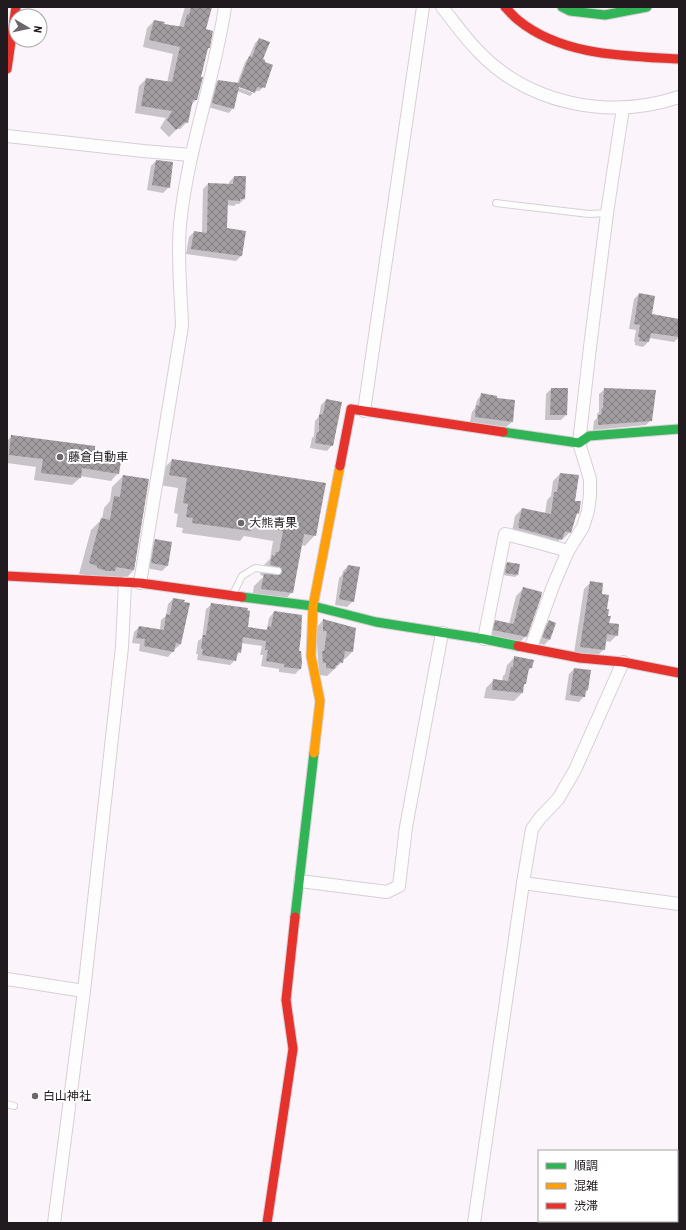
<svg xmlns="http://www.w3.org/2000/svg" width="686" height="1230" font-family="'Roboto Condensed','Noto Sans JP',sans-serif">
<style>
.shadow{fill:#0003}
.building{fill:url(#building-cross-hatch)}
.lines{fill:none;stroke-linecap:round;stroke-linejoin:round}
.lane-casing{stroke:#d6d0d5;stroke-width:8}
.street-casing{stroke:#d6d0d5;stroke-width:14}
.fast-casing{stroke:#d6d0d5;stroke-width:11}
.slow-casing{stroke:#d6d0d5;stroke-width:11}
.jam-casing{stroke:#d6d0d5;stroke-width:11}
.lane{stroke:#fefdfe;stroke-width:6}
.street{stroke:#fefdfe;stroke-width:12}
.fast{stroke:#30b455;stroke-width:9}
.slow{stroke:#ff9f0a;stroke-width:9}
.jam{stroke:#e5322d;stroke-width:9}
.poi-dot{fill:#6d676c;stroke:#fff;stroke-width:1.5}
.labels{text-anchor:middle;stroke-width:4;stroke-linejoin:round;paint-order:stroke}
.poi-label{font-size:12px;fill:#211b20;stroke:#fff;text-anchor:start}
</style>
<defs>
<pattern id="building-cross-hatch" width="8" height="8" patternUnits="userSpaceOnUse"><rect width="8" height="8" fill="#a19ca0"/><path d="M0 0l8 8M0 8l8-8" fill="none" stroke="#837e82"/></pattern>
</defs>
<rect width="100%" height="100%" fill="#fbf4fa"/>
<!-- shadow -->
<g class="shadow">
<polygon points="185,7 211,7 205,29 209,48 206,50 196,100 191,105 187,122 180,129 177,129 169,137 160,128 166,118 135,113 139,86 146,79 167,83 173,54 143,47 147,28 154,21 163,24 179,27"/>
<polygon points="259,39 262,60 264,87 259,91 255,91 253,93 253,91 234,84 234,86 253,93 250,96 237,91 233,108 229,113 208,107 214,85 218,81 237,84 245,62 249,57 255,43"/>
<polygon points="156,161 169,187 163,193 147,190 151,166"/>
<polygon points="234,177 244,199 239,204 236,204 234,206 227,205 226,229 241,256 236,261 186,254 189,237 194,232 202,233 203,189 208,184 229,185 229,182"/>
<polygon points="639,294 651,315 679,320 679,337 674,342 649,338 648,342 643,347 635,345 635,342 634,342 636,330 629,329 634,299"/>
<polygon points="551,389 567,389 566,415 561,420 545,420 546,394"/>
<polygon points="605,389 651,420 646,425 593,430 594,421 597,418 597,414 599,412 599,394"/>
<polygon points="482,394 496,399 514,401 512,422 506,427 470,422 472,412 475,408 477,400"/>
<polygon points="326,400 332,445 327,451 310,448 312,438 314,436 315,421 319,416 321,405"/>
<polygon points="12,436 94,452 118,473 111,481 80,476 80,478 72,485 34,480 36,467 7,463 7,441"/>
<polygon points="172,460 315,535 305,546 301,545 292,592 282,603 252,599 254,586 264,576 260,575 262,567 270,559 273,541 244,536 240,541 182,533 183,528 176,527 178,514 174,513 178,488 159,485 162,470"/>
<polygon points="560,474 578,476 574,502 578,513 575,516 570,532 563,539 561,538 554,547 512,532 515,516 522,509 545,514 547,500 551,496 553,481"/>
<polygon points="123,476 148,480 134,570 123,581 79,574 91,530 102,519 104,508 110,501 112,487"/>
<polygon points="155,540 168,565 162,571 146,568 150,545"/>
<polygon points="507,563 517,575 515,577 503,575 505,565"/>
<polygon points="348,566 353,601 347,607 335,605 339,578 342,575 343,571"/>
<polygon points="591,582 600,595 606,609 608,624 617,635 610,642 605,641 604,649 597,656 574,653 584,589"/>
<polygon points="524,588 526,636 518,644 486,638 488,629 496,621 509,624 516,596"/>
<polygon points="173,599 181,644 175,649 174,649 173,651 168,657 139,651 140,644 132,643 134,632 139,627 160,630 161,620 166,616 168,604"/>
<polygon points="212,604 246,627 265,630 267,629 269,618 274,612 298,652 301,663 300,669 295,674 279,672 279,669 261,666 263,655 260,655 262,646 241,643 240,652 236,655 235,660 230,665 197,660 198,654 196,654 198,641 202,638 206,609"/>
<polygon points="323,620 352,652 345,659 343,659 342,662 327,676 319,675 316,628"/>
<polygon points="549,621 549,640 544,645 538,643 544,627"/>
<polygon points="515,657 531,668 527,672 525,684 523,686 522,693 514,701 484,698 486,688 494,680 502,681 503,676 505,674 507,665"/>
<polygon points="574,669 588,690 585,693 584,696 579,702 565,700 569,674"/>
</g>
<!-- building -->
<g class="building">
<polygon points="191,7 212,7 206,29 213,31 210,48 208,48 201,77 203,77 197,100 193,100 188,123 185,122 176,130 167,120 172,111 141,106 146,78 172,82 180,47 149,40 154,20 165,22 164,24 184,27 187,14 189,15"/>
<polygon points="259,38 270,42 263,59 265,60 265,62 273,65 265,88 263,87 262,88 257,87 255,93 239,87 234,109 212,103 218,80 239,83 249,56 252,57"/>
<polygon points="156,160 173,162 170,188 152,185"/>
<polygon points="234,176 246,176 245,199 240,199 240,201 228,200 227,228 246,231 242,256 191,249 194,231 207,233 208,183 233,184"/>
<polygon points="639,293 655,296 652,314 679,319 679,337 651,333 649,342 639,341 640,337 638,337 640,325 634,324"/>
<polygon points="551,388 568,388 567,415 550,415"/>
<polygon points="604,388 656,390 652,421 598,425 598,415 601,415 602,408 603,408"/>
<polygon points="481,393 497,396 497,398 515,400 513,422 475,417 476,405 479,406"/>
<polygon points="326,399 342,402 333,446 315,443 317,432 319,432 319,415 323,414"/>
<polygon points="11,435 95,446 95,451 122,455 119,474 82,468 81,478 41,473 43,459 9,455"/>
<polygon points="172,459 326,483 316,536 304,534 293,593 261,589 264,574 279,575 282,572 280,567 270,565 272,555 275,556 276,552 279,552 283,531 252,525 251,531 192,523 193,518 186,517 188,504 183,503 187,478 169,475"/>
<polygon points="560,473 579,475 575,501 581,501 579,514 577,513 571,533 565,531 562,540 519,528 519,526 518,526 522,508 551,514 554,492 557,492"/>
<polygon points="123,475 149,479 134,570 116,567 115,571 107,571 97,568 97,566 89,563 101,518 110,520 114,496 120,497"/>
<polygon points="155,539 172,542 168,566 151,563"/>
<polygon points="507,562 520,564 518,575 505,573"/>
<polygon points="348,565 360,567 354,602 339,599 344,572 346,572"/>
<polygon points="590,581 603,583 602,594 609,595 607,609 609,609 608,616 611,616 609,623 619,624 618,636 607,634 605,650 580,647"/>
<polygon points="523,587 542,592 541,597 527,637 493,630 495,620 513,624 513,623 514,623"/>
<polygon points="173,598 185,600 184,602 190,603 181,644 176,643 174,652 144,646 145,639 136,638 139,626 164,630 166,614 170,615"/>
<polygon points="211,603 248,608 247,610 250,611 248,627 267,630 268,626 271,627 274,611 302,615 301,636 299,651 301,651 302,663 301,669 284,667 284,664 266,661 268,650 265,650 266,641 243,637 241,653 238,652 236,661 202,655 203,649 201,649 203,635 206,635"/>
<polygon points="323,619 356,628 353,652 345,651 343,663 339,662 338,665 336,665 335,669 326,668 326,663 323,663 322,651 324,651 327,631 323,631"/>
<polygon points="549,620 556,623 550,640 542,637"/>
<polygon points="514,656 534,660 532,668 529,668 526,684 524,684 523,693 492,690 493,679 508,681 511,667 513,667"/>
<polygon points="574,668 591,670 588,690 586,690 585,697 570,695"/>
</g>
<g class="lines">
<!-- lane casing -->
<g class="lane-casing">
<g id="lane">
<polyline points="496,203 589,214 607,213"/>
<polyline points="233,594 242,576 255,568 278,571"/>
<polyline points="7,1104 14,1106"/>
</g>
</g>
<!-- street casing -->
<g class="street-casing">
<g id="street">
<path d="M442,7C454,22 465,38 479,52C530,105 610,120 679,97"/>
<polyline points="7,136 143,151 191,155"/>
<polyline points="364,411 423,7"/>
<path d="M140,583L182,326C181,292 177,259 180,225C187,151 214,81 225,7"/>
<polyline points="484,639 505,534 536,542 568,551 583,527 588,511 590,495 590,479 579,443 590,347 607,213 623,108"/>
<polyline points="531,647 553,586 568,551"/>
<polyline points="300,881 387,892 399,886 406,827 442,633"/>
<polyline points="523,883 679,904"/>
<polyline points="7,979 84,991"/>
<polyline points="54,1223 84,991 122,647 125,583"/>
<polyline points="474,1223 523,883 532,829 540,818 558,799 575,770 623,662"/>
</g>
</g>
<!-- fast casing -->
<g class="fast-casing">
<g id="fast">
<polyline points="562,7 570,11 605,15 647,7"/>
<polyline points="503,432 579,443 589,436 679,429"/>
<polyline points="242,597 313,606 376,622 484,639 518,646"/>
<polyline points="295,917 314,753"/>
</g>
</g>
<!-- slow casing -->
<g class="slow-casing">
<polyline id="slow" points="314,753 320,701 311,656 313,606 340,466"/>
</g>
<!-- jam casing -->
<g class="jam-casing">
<g id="jam">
<path d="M505,7C509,11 513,16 518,20C562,56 625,56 679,59"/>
<polyline points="7,69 16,7"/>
<polyline points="340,466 351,409 503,432"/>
<polyline points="7,576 140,583 242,597"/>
<polyline points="518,646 580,658 623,662 679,673"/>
<polyline points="267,1223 293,1049 286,1000 295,917"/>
</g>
</g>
<!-- lane -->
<use href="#lane" class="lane"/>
<!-- street -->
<use href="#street" class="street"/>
<!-- fast -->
<use href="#fast" class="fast"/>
<!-- slow -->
<use href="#slow" class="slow"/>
<!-- jam -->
<use href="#jam" class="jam"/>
</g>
<!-- markers -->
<g class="poi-dot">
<circle cx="60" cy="457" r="4"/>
<circle cx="241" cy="523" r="4"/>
<circle cx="35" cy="1096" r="4"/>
</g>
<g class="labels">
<!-- poi labels -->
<g class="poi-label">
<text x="68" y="461">藤倉自動車</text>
<text x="249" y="527">大熊青果</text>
<text x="43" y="1100">白山神社</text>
</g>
</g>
<!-- border -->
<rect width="686" height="1230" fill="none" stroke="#211b20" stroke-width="16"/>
<!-- legend -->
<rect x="538" y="1150" width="140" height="72" fill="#ffffff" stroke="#a6a4a6"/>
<rect x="546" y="1163" width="20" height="6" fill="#30b455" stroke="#a6a4a6"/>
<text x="574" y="1170" font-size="12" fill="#211b20">順調</text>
<rect x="546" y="1183" width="20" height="6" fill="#ff9f0a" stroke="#a6a4a6"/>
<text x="574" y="1190" font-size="12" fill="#211b20">混雑</text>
<rect x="546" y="1203" width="20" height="6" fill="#e5322d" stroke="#a6a4a6"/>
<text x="574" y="1210" font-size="12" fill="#211b20">渋滞</text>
<!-- north arrow -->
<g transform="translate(28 28) rotate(99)"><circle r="19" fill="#ffffff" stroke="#a6a4a6"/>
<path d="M0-3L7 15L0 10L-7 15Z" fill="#6d676c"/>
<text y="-6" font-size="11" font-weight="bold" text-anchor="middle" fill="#211b20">N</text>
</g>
</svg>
